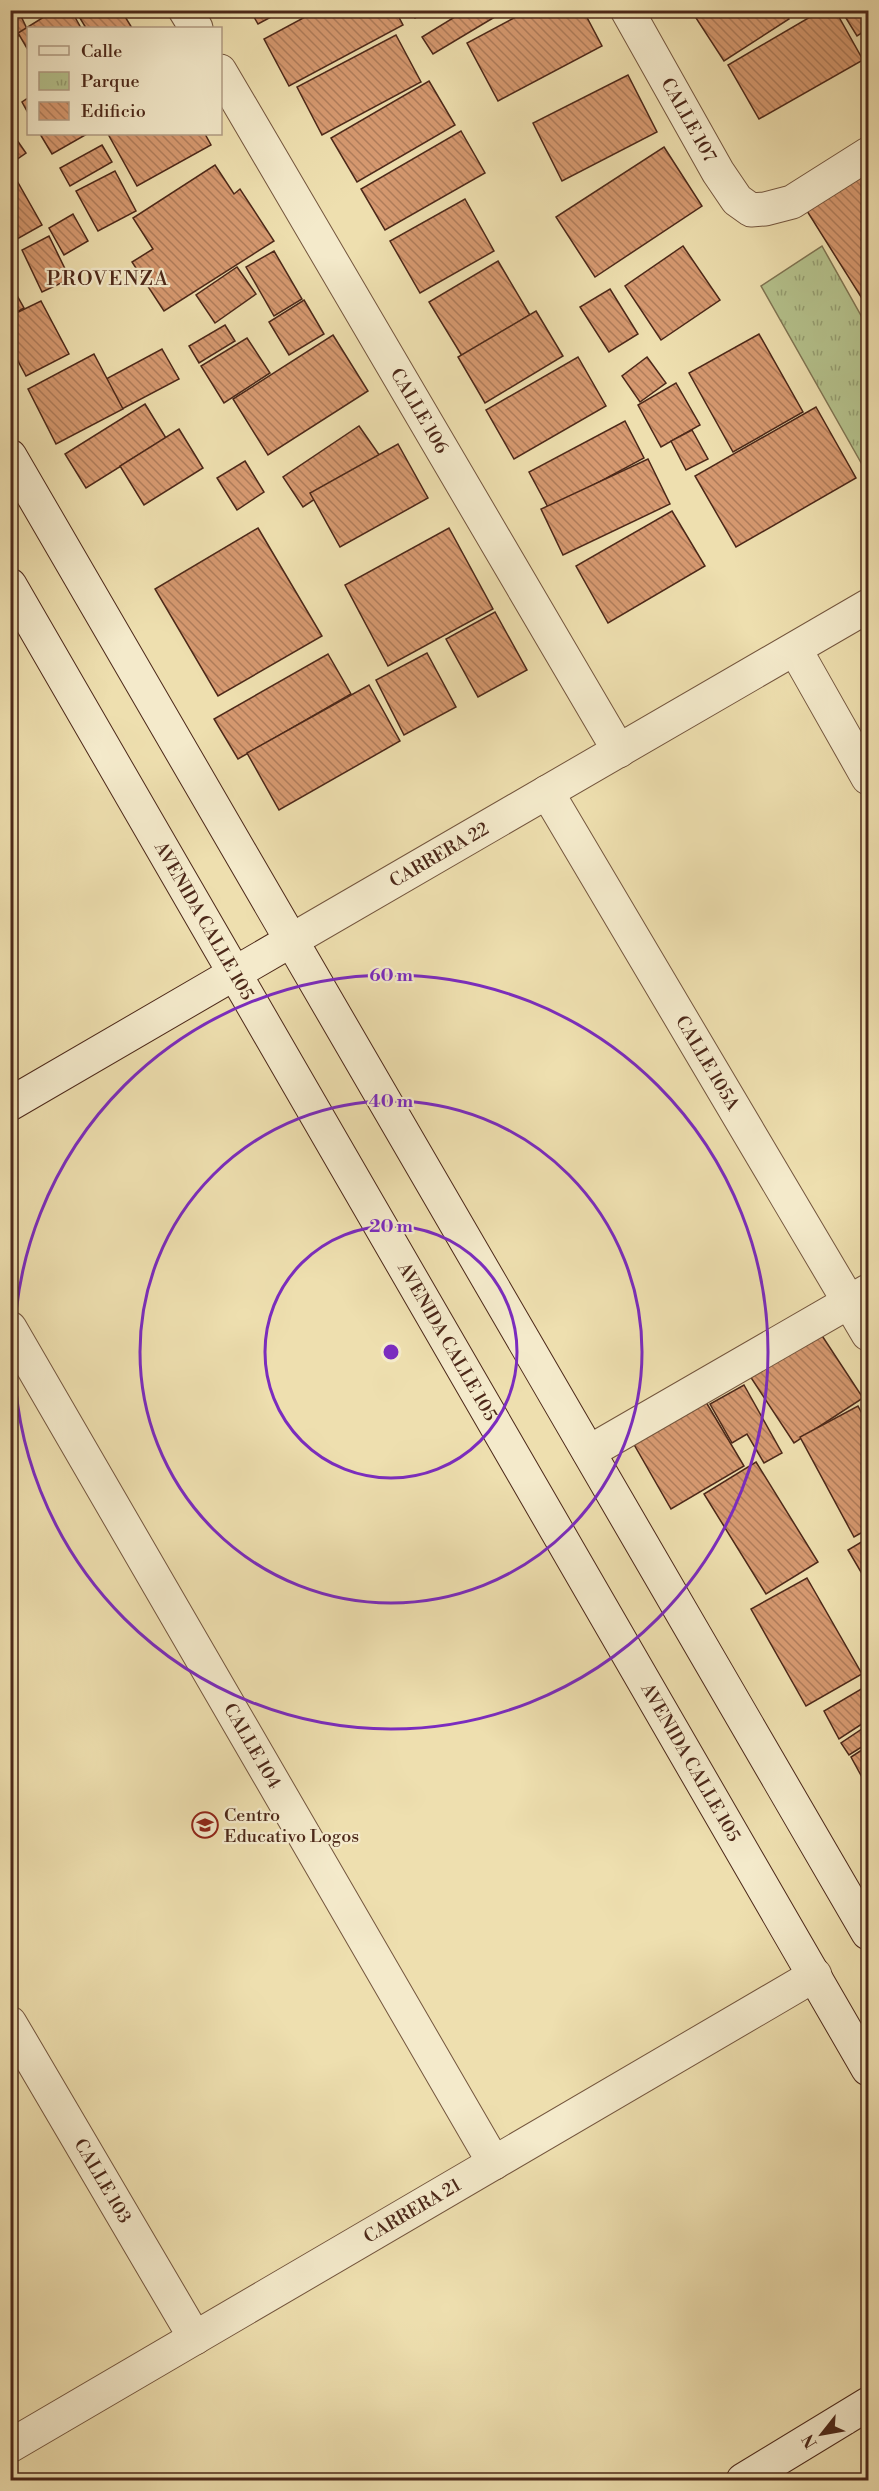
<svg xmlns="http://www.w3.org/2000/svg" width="879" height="2491" font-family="'Libre Bodoni',serif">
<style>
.park{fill:url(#park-tufts);stroke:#807553;stroke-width:1.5}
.building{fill:url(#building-back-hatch);stroke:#4c2819;stroke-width:1.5}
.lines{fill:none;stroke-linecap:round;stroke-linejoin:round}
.street-casing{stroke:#74563e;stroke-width:35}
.secondary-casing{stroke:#4c2819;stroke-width:35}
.street{stroke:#f4eacb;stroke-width:33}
.secondary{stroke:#f4eacb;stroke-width:33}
.ring{fill:none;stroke:#7b2cbf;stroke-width:3}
.labels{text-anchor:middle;stroke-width:4.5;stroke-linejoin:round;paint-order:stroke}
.street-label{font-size:18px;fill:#4c2819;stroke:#f4eacb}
.poi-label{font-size:18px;fill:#4c2819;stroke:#f4eacb;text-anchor:start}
.neighbourhood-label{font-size:20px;letter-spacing:1.5px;fill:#4c2819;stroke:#f4eacb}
.centre{fill:#7b2cbf;stroke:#f4eacb;stroke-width:3}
.ring-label{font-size:18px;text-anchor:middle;font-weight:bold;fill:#7b2cbf;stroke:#f4eacb;stroke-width:4.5;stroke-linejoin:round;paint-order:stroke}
</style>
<defs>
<pattern id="park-tufts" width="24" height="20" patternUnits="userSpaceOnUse" patternTransform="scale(1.5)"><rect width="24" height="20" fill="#b5c28d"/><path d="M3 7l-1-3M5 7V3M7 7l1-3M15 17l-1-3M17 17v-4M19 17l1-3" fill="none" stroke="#959e72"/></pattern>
<pattern id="building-back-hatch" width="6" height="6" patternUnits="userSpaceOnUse" patternTransform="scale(1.5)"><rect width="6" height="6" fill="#d69970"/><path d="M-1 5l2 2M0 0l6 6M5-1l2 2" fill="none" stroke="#b07d5b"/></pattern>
</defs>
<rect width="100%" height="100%" fill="#eedfaf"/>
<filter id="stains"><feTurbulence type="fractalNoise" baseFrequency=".00333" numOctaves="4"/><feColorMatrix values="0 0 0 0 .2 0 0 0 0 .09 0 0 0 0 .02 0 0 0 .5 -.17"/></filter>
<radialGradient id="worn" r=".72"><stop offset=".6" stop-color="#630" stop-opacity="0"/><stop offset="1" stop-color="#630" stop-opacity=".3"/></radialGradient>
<!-- park -->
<polygon class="park" points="822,246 868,328 868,475 761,286"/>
<!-- building -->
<g class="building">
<polygon points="10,10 18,10 28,31 10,40"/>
<polygon points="55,10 71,10 81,28 28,28 28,50 18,33"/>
<polygon points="75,10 121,10 132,28 86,28"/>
<polygon points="250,10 284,10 258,24"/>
<polygon points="318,10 395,10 403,25 289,86 264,39"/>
<polygon points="410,10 429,10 415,18"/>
<polygon points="466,10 503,12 433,54 422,37"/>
<polygon points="529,10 583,10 602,46 498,101 467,43"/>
<polygon points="707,10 784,10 789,19 724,61 696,18"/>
<polygon points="822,10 835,10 863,60 759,119 728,65"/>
<polygon points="841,10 868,10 868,29 857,36"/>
<polygon points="396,35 421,82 322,135 297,87"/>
<polygon points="628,75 657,132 562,181 533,123"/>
<polygon points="429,81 455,125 357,182 331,138"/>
<polygon points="28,98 28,113 22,102"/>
<polygon points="10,130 26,153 10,164"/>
<polygon points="461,131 485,173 385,230 361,189"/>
<polygon points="40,134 87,134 52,154"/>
<polygon points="108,134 205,134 211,145 137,186"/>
<polygon points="102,145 112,162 70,186 60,168"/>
<polygon points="664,147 702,206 595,277 556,217"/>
<polygon points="215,165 234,194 240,189 274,241 164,311 132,262 153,249 133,218"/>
<polygon points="115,171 136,211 98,231 76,191"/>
<polygon points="868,172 868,308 807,211"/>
<polygon points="16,179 42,225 10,243 10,182"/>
<polygon points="465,199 494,251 420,293 390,241"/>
<polygon points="73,214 88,241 64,255 49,228"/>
<polygon points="49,236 70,279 42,292 22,250"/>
<polygon points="683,246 720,300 661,340 625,286"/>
<polygon points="274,251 302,299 274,316 246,267"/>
<polygon points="498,261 530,315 462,356 429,302"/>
<polygon points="237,267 256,294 215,323 196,295"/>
<polygon points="10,283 24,308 10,316"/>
<polygon points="610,289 638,334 609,352 580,307"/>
<polygon points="304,300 324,334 289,355 269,322"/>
<polygon points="41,301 69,354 26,376 10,346 10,316"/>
<polygon points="536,311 563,356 485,403 458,357"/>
<polygon points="225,325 235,341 199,363 189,346"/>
<polygon points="759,334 803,412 733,452 689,373"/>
<polygon points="333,335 368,391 268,455 233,399"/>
<polygon points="247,338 270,373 224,403 201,366"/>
<polygon points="162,349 179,379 122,409 106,379"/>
<polygon points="94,354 123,409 56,444 28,389"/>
<polygon points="578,357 606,406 514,459 486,410"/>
<polygon points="647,357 666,383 640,402 622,376"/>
<polygon points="676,383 700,425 661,447 638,405"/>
<polygon points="145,404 166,438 86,488 65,454"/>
<polygon points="816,407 856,478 736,547 695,476"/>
<polygon points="625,421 644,458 549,509 529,472"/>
<polygon points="359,426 380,456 303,507 283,477"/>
<polygon points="179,429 203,468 144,505 120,466"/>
<polygon points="692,430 708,459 686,470 671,441"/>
<polygon points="398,444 428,498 340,547 310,493"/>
<polygon points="648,459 670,504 563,555 541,509"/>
<polygon points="245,461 264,492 237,510 217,478"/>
<polygon points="672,511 705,566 608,623 576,566"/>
<polygon points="258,528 322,636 218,696 155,589"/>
<polygon points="449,528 493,609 388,666 345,585"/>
<polygon points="495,612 527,670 478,697 446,639"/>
<polygon points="427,653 456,707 404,735 376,680"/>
<polygon points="328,654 351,694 238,759 214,719"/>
<polygon points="369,685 400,741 279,810 247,753"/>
<polygon points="815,1325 863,1398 794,1443 746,1370"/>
<polygon points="744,1385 782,1453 764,1463 747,1434 732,1443 710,1404"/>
<polygon points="700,1392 744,1466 671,1509 628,1434"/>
<polygon points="858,1406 868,1425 868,1529 854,1537 800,1437"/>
<polygon points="756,1462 818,1562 766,1594 704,1494"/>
<polygon points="868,1538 868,1584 848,1550"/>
<polygon points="807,1578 862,1674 806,1706 751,1609"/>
<polygon points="868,1685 868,1720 839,1739 824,1711"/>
<polygon points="868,1725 868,1743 849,1755 841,1743"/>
<polygon points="868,1746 868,1776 863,1779 851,1757"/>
</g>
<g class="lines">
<!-- street casing -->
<g class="street-casing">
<g id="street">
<polyline points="185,10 196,28"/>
<path id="s1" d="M627,10L718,172L737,200L751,210L765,209L792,202L868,154"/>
<path id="s2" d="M220,71L619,751"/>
<polyline points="795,649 868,778"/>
<path id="s3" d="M547,792L868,1334"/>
<path id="s4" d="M292,940L868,606"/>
<path id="s5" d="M10,1328L494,2163"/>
<polyline points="589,1452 868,1291"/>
<path id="s6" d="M10,2023L195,2338"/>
<path id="s7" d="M10,2446L815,1975"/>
</g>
</g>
<!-- secondary casing -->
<g class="secondary-casing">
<g id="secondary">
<polyline points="10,456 868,1933"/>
<path id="s8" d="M10,585L868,2069"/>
<polyline points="10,1104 292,940"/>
<polyline points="743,2480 868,2404"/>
</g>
</g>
<!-- street -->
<use href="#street" class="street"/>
<!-- secondary -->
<use href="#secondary" class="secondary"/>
</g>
<!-- distance rings -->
<g class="ring">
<circle cx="391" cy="1352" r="126"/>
<circle cx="391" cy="1352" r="251"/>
<circle cx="391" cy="1352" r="377"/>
</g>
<!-- icons -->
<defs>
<g id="school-ring" transform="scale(1.35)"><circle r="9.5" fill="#f4eacb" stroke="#8f2418" stroke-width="1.5"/><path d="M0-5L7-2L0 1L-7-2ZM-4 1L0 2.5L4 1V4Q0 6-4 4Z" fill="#8f2418"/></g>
</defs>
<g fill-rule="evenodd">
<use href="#school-ring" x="205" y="1825"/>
</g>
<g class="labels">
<!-- street labels -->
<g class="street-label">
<text dy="6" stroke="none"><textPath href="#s1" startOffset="126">CALLE 107</textPath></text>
<text dy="6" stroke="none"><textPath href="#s2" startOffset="394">CALLE 106</textPath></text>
<text dy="6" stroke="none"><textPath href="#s4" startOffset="170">CARRERA 22</textPath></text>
<text dy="6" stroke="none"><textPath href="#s8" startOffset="388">AVENIDA CALLE 105</textPath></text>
<text dy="6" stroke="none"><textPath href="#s3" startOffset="315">CALLE 105A</textPath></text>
<text dy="6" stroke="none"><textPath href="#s8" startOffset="874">AVENIDA CALLE 105</textPath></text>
<text dy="6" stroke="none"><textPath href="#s5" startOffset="483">CALLE 104</textPath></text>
<text dy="6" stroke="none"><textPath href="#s8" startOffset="1360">AVENIDA CALLE 105</textPath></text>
<text dy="6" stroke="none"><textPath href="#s6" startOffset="183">CALLE 103</textPath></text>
<text dy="6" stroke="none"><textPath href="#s7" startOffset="466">CARRERA 21</textPath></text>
</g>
<!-- poi labels -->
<g class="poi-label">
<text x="224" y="1821">Centro<tspan x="224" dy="21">Educativo Logos</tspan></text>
</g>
<!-- neighbourhood labels -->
<g class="neighbourhood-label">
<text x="108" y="285">PROVENZA</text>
</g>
</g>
<circle cx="391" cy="1352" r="9" class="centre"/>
<g class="ring-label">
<text x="391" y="981">60 m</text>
<text x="391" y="1107">40 m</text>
<text x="391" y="1232">20 m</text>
</g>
<!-- margin -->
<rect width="879" height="2491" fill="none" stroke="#eedfaf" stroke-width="36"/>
<rect x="12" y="12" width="855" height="2467" fill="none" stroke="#4c2819" stroke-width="3"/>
<rect x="18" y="18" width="843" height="2455" fill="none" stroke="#4c2819" stroke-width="1.5"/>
<!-- legend -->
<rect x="27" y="27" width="195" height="108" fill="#f4eacb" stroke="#b19c84" stroke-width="1.5"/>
<rect x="39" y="46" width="30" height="9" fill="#f4eacb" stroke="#b19c84" stroke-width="1.5"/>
<text x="81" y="57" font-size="18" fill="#4c2819">Calle</text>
<rect x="39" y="72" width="30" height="18" fill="url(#park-tufts)" stroke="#b19c84" stroke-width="1.5"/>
<text x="81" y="87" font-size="18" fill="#4c2819">Parque</text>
<rect x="39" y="102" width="30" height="18" fill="url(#building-back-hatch)" stroke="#b19c84" stroke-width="1.5"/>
<text x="81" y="117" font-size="18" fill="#4c2819">Edificio</text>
<!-- north arrow -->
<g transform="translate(822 2434) rotate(239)" stroke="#f4eacb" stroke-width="4.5" paint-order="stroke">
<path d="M0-4.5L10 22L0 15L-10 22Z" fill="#4c2819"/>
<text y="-9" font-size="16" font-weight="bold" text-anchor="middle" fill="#4c2819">N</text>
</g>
<rect width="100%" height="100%" filter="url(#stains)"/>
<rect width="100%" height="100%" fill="url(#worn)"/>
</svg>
